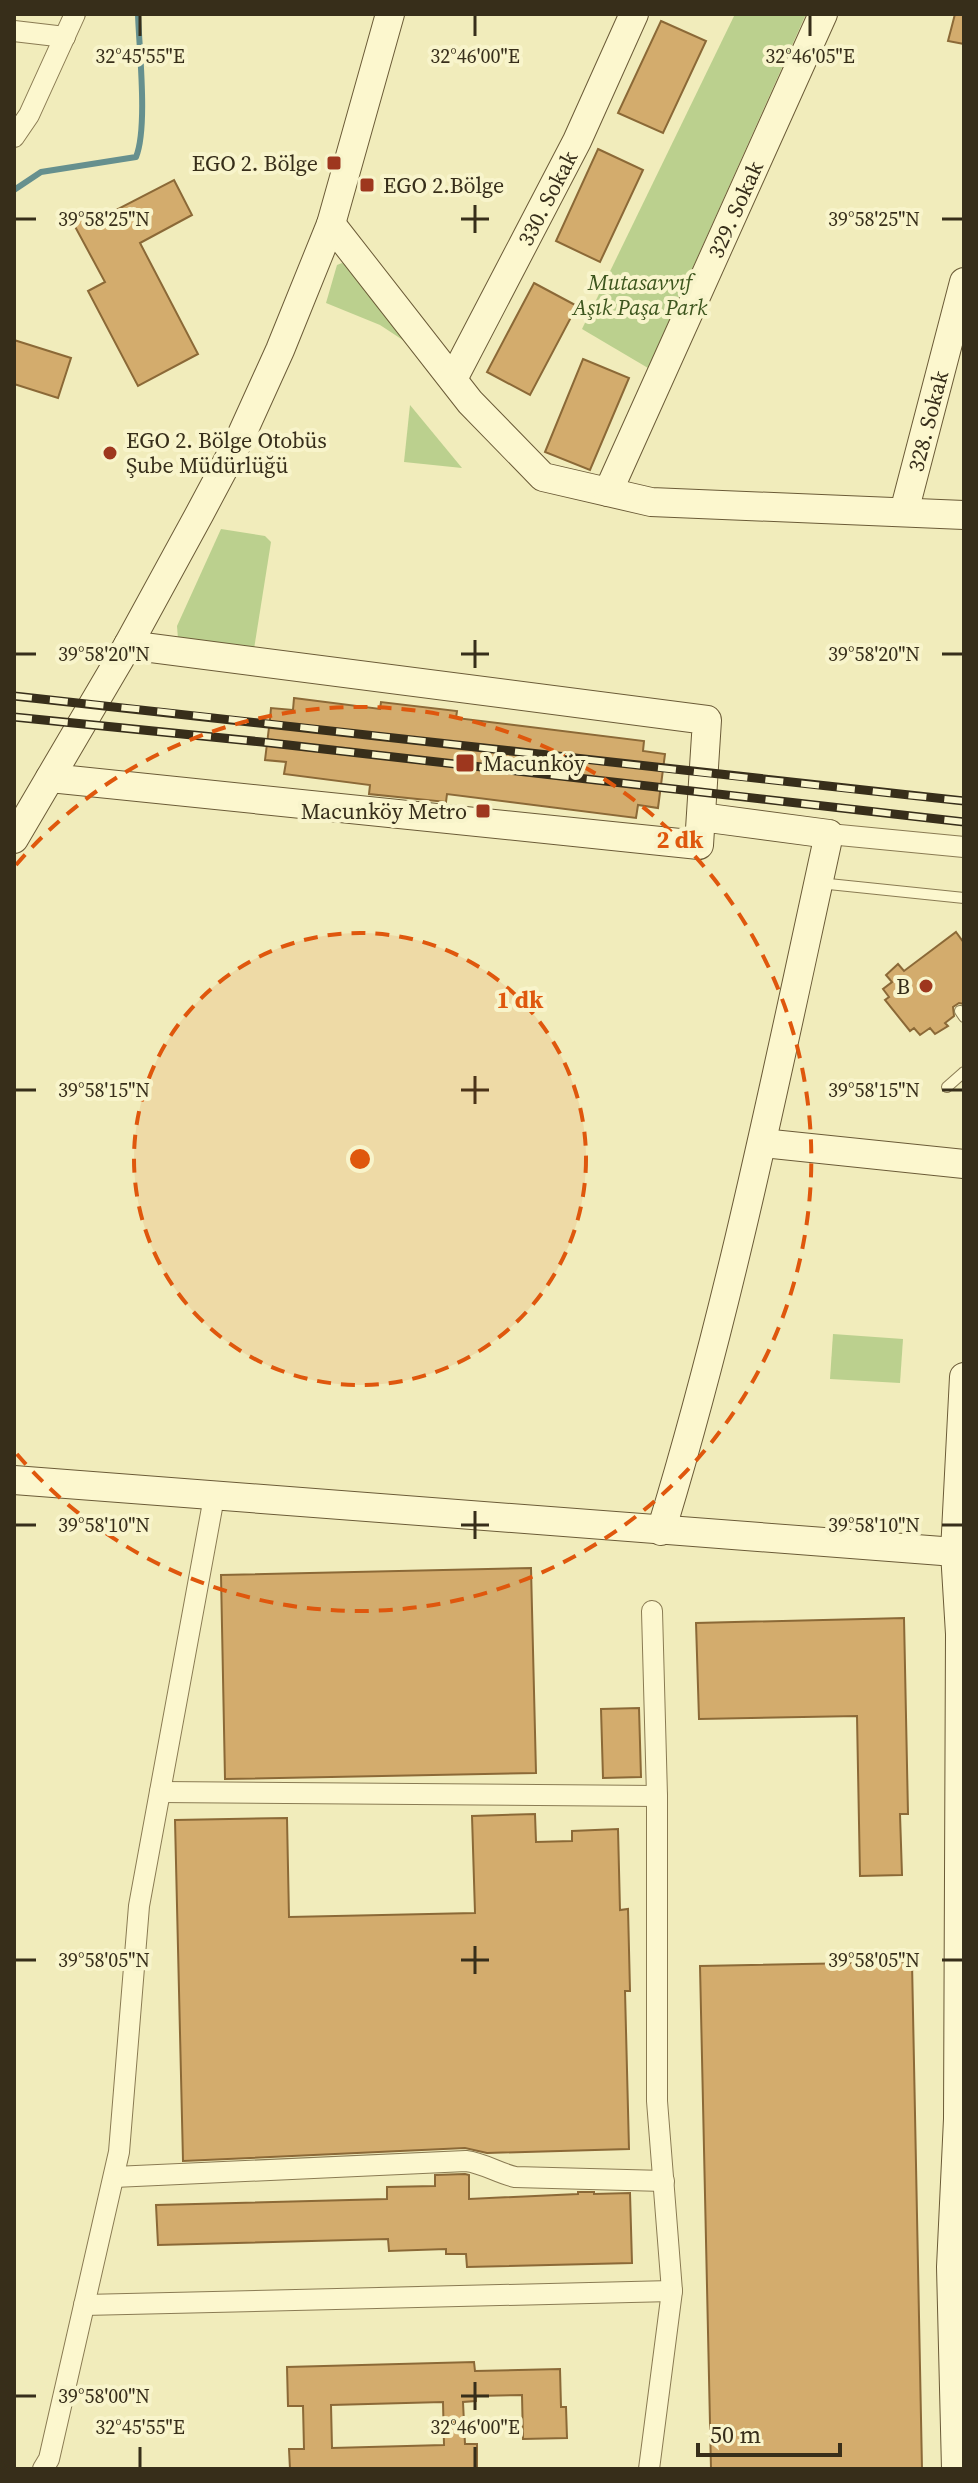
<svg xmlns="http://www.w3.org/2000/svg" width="978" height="2483" font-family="'Source Serif 4',serif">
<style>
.green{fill:#bbd08e}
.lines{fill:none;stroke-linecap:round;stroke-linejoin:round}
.stream{stroke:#66908e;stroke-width:6}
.building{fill:#d3ac6d;stroke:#8b6937;stroke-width:2;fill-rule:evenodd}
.lane-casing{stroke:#8a7b53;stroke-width:12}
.street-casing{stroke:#8a7b53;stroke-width:22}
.secondary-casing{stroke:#6b5b37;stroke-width:30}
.lane{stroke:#fcf7ce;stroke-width:10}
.street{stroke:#fcf7ce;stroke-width:20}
.secondary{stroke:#fcf7ce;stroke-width:28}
.rail-casing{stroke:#372e1a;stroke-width:9}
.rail{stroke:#f8f4cb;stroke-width:6;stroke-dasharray:18;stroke-linecap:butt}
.ticks{fill:none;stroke:#372e1a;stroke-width:3}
.ring{fill:none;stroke:#df570d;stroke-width:4;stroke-dasharray:14 10}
.poi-dot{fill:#9e371e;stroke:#f8f4cb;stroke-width:3}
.labels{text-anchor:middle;stroke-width:8;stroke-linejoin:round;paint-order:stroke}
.poi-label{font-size:22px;fill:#372e1a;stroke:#f8f4cb;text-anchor:end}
.street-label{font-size:22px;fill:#372e1a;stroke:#f8f4cb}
.park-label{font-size:22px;font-style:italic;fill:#3d561e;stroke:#f8f4cb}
.ticks-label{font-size:20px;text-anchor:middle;fill:#372e1a;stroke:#f8f4cb;stroke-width:8;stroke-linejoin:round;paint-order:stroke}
.centre{fill:#df570d;stroke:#f8f4cb;stroke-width:4}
.ring-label{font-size:24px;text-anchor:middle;font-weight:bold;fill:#df570d;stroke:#f8f4cb;stroke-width:8;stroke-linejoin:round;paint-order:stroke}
</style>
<rect width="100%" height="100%" fill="#f1ecbb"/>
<!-- green -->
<g class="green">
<polygon points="735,14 806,14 648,368 582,329"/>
<polygon points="342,263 349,265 412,346 380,325 326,303 337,265"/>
<polygon points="410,405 462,468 404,462"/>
<polygon points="221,529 265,536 271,542 254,649 178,639 177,626"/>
<polygon points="833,1334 903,1339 900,1383 830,1379"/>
</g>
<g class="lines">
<!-- stream -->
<path class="stream" d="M14,190L41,172L136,157C148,128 139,48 138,14"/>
</g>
<!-- building -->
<g class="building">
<polygon points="955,14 964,14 964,44 948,41"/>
<polygon points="661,21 706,41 663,133 618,113"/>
<polygon points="598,149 643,170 600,262 556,241"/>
<polygon points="174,180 192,215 140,243 198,354 138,386 88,291 105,282 72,221 90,212 95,221"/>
<polygon points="534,283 577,306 530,395 487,372"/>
<polygon points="14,340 71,358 58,398 14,384"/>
<polygon points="583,359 629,378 590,470 545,452"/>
<polygon points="294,698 380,709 381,702 457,711 456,718 644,741 643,751 665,754 658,808 638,805 636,818 447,794 446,802 369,794 370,785 284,774 286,762 265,760 270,719 271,708 293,710"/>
<polygon points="956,932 964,943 964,1004 959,1003 953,1007 954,1016 945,1023 948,1026 935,1034 930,1028 920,1035 914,1028 910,1031 885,1000 889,997 883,989 892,982 886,975 898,964 904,971"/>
<polygon points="531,1568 536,1773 225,1779 221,1575"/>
<polygon points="904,1618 908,1814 900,1814 902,1875 860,1876 857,1716 699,1719 696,1623"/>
<polygon points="639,1708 641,1777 603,1778 601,1709"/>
<polygon points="535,1814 536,1842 572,1841 572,1831 618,1829 620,1910 628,1909 630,1991 625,1991 629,2149 487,2153 465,2148 183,2161 175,1820 287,1818 289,1917 475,1913 472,1816"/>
<polygon points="912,1962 922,2469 711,2469 700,1966"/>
<polygon points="465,2174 469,2175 469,2199 578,2194 578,2192 594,2192 594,2194 630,2193 632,2263 467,2267 466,2254 446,2254 446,2249 389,2251 388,2239 158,2245 156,2205 387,2199 387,2187 435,2186 435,2175"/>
<path d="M474,2362L475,2371L560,2369L561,2407H566L567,2438L523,2439L522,2395L476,2396V2401L463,2402L465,2444H477V2469H290L289,2449H304L303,2406H288L287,2367ZM443,2402L444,2445L332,2448L331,2405Z"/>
</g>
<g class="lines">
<!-- lane casing -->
<g class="lane-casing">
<g id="lane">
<polyline points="819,883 964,898"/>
<polyline points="960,1011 964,1017"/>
<polyline points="947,1087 964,1072"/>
</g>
</g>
<!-- street casing -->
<g class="street-casing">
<g id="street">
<polyline points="14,31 65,37"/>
<polyline points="14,137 29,115 75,14"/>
<polyline points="829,834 964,847"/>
<polyline points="160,1792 657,1796"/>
<path d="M114,2177L466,2161C483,2163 498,2173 515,2177L664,2181"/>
<polyline points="84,2305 672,2291"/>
<polyline points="43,2469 49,2459 119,2152 139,1906 214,1497"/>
<polyline points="649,2469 672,2291 657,2101 657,1796 652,1611"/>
</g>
</g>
<!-- secondary casing -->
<g class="secondary-casing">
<g id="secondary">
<polyline points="331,224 470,402 543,477 651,502 964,515"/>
<path id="s1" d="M453,379L577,141L634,14"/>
<path id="s2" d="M608,492L823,14"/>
<path id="s3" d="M904,512L964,282"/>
<polyline points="50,778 699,845 707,720 128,645"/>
<polyline points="14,839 128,645 200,513 241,436 280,350 331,224 390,14"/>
<polyline points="762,1143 964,1164"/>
<polyline points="14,1480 955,1552"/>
<path d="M661,1531C731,1302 778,1067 829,834L701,817"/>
<polyline points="956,2469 951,2267 958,2119 960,1634 955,1552 964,1377"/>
</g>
</g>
<!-- lane -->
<use href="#lane" class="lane"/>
<!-- street -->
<use href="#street" class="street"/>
<!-- secondary -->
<use href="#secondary" class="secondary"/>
<!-- rail casing -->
<g class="rail-casing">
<g id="rail">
<path d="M14,696C331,729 647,768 964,801"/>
<polyline points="14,717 262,742 964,822"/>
</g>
</g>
<!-- rail -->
<use href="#rail" class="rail"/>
</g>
<!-- ticks -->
<path class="ticks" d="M140,16V36M475,16V36M810,16V36M475,205V233M16,219H36M461,219H489M942,219H962M475,640V668M16,654H36M461,654H489M942,654H962M475,1076V1104M16,1090H36M461,1090H489M942,1090H962M475,1511V1539M16,1525H36M461,1525H489M942,1525H962M475,1946V1974M16,1960H36M461,1960H489M942,1960H962M475,2382V2410M16,2396H36M461,2396H489M140,2447V2467M475,2447V2467"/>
<!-- distance rings -->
<circle cx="360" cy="1159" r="226" fill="#df570d" fill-opacity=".12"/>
<g class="ring">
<circle cx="360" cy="1159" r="226"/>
<path d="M16 865A452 452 0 1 1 16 1453"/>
</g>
<!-- markers -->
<g class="poi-dot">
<rect x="326" y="155" width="16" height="16" rx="4"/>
<rect x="359" y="177" width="16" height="16" rx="4"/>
<circle cx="110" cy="453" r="8"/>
<rect x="455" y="753" width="20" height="20" rx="4"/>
<rect x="475" y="803" width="16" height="16" rx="4"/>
<circle cx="926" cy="986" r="8"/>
</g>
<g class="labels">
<!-- poi labels -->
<g class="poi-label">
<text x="318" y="171">EGO 2. Bölge</text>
<text x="383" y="193" text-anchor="start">EGO 2.Bölge</text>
<text x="126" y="448" text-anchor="start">EGO 2. Bölge Otobüs<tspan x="126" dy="25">Şube Müdürlüğü</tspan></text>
<text x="483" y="771" text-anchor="start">Macunköy</text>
<text x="467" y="819">Macunköy Metro</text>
<text x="910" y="994">B</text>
</g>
<!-- street labels -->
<g class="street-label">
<text dy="8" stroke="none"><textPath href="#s1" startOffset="204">330. Sokak</textPath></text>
<text dy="8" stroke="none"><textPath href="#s2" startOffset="310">329. Sokak</textPath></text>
<text dy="8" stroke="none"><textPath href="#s3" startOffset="94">328. Sokak</textPath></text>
</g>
<!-- park labels -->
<g class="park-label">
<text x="640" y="290">Mutasavvıf<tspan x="640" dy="25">Aşık Paşa Park</tspan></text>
</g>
</g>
<g class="ticks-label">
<text x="140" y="63">32°45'55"E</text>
<text x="475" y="63">32°46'00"E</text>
<text x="810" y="63">32°46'05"E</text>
<text x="104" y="226">39°58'25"N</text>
<text x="874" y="226">39°58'25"N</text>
<text x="104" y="661">39°58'20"N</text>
<text x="874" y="661">39°58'20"N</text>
<text x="104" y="1097">39°58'15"N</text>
<text x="874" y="1097">39°58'15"N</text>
<text x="104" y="1532">39°58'10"N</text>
<text x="874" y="1532">39°58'10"N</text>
<text x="104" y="1967">39°58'05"N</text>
<text x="874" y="1967">39°58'05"N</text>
<text x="104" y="2403">39°58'00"N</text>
<text x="140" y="2434">32°45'55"E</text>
<text x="475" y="2434">32°46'00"E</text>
</g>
<circle cx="360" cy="1159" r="12" class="centre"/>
<g class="ring-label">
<text x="680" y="848">2 dk</text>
<text x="520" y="1008">1 dk</text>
</g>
<!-- border -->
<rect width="978" height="2483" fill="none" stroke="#372e1a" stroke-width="32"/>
<!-- scale -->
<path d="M698 2443v12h142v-12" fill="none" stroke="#372e1a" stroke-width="4"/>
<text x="710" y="2443" font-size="24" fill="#372e1a" stroke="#f8f4cb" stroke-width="6" paint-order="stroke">50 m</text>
</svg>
